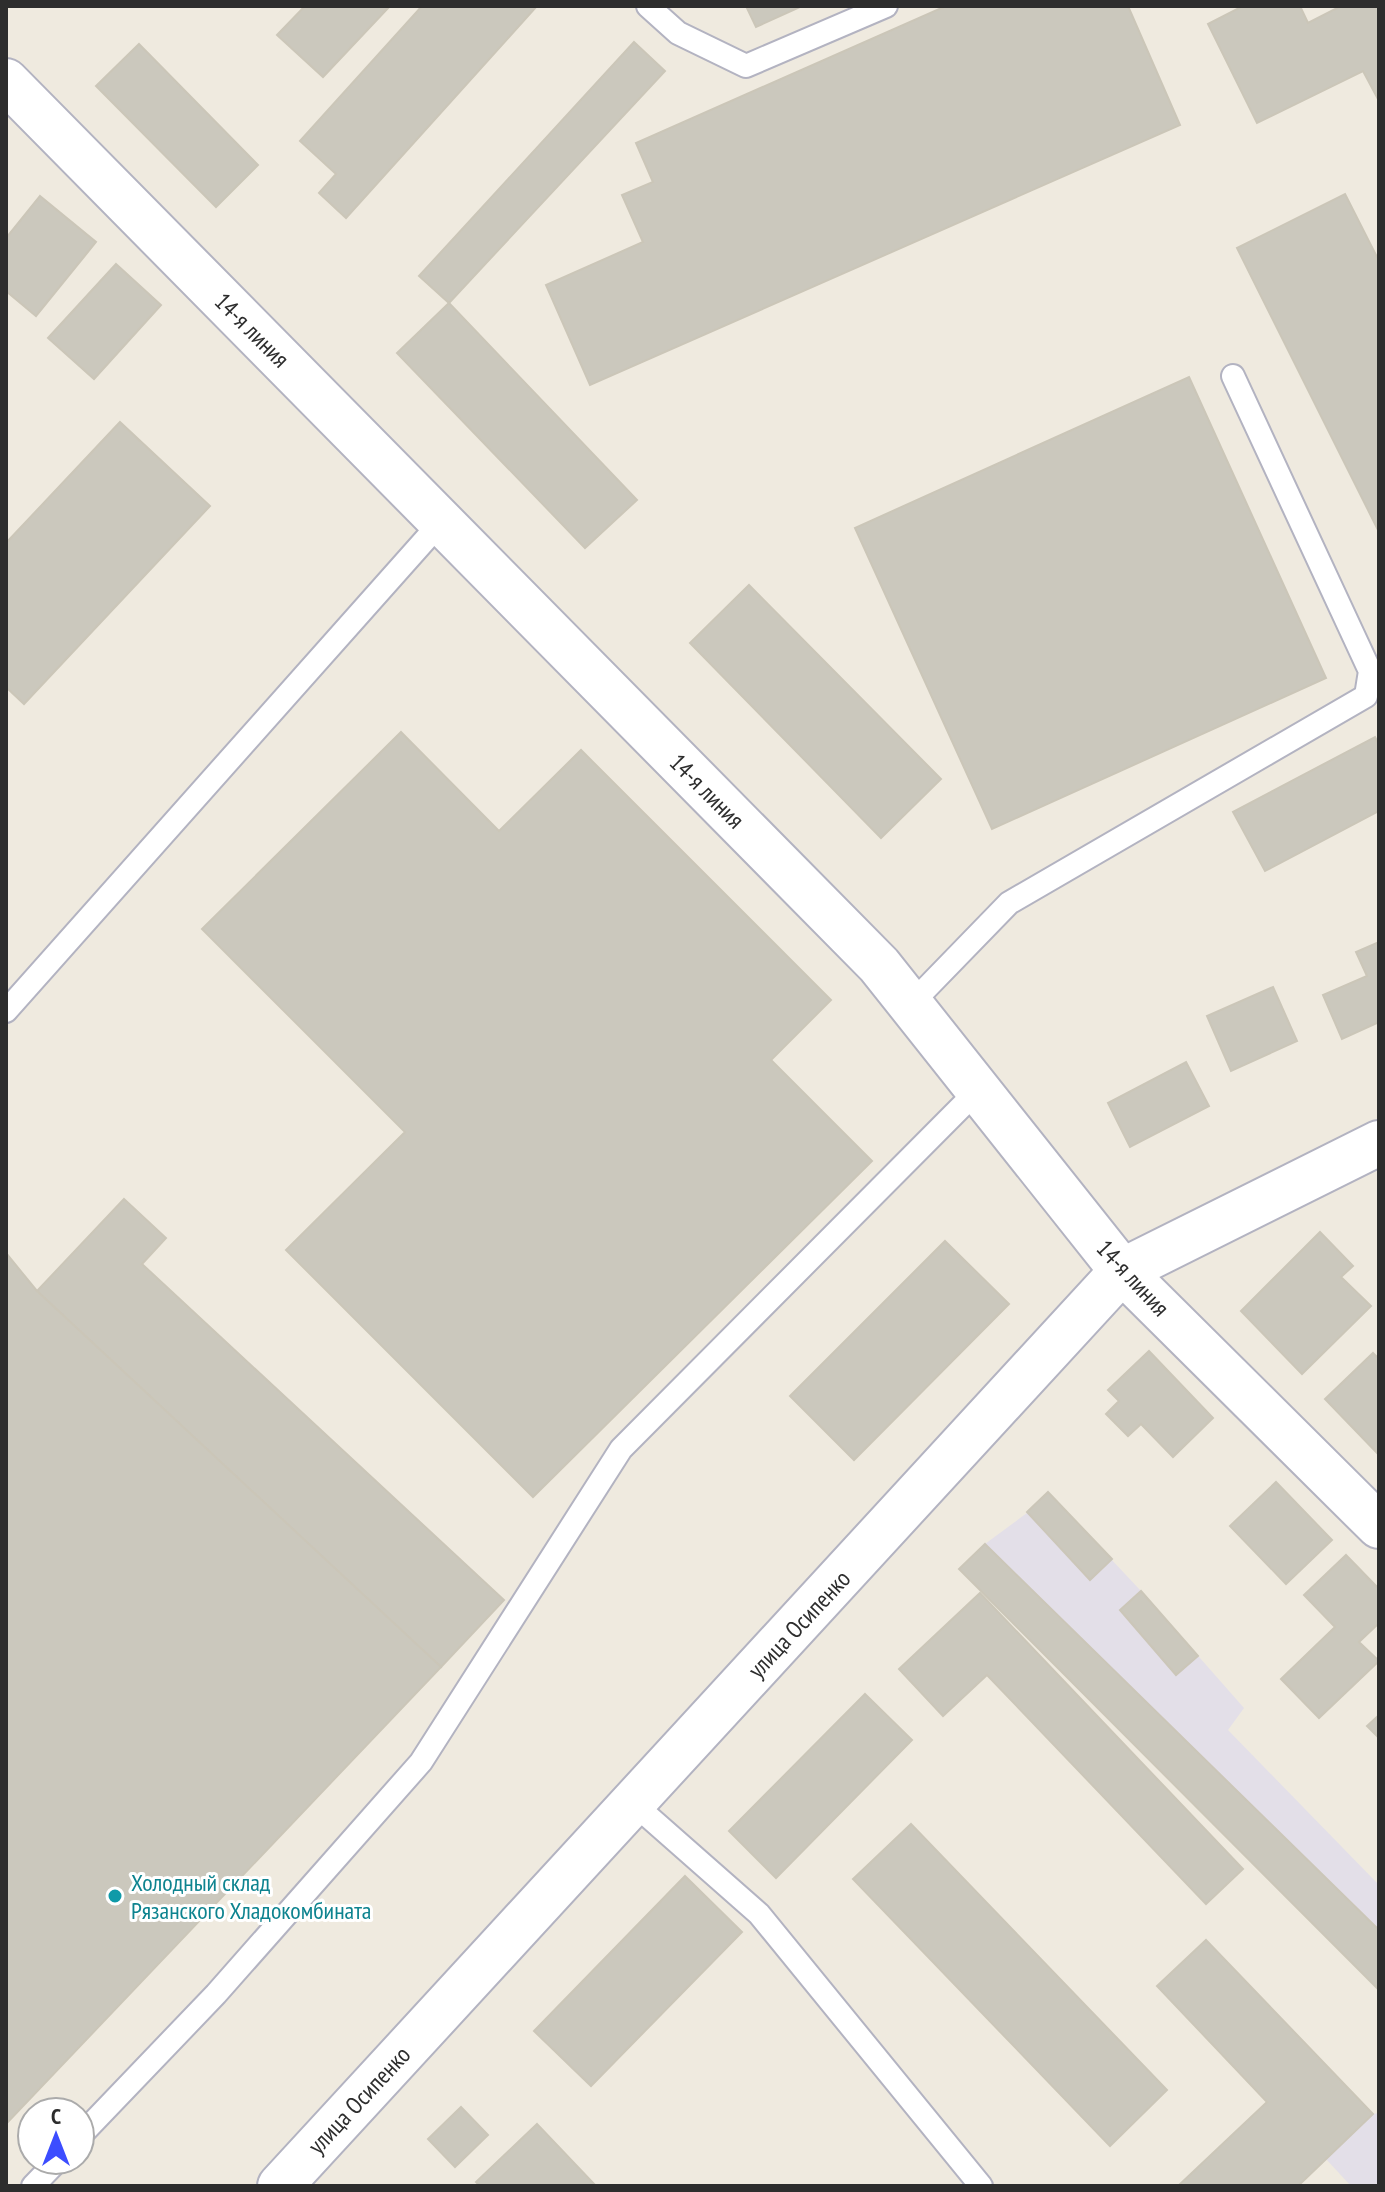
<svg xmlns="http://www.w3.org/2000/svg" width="1385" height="2192" font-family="'PT Sans Narrow',sans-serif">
<rect width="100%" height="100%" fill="#efeadf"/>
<g fill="#e3dfe8">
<path d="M1048,1492L1141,1591L1244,1708L1228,1730L1379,1885V1990L959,1569L985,1544L1027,1513Z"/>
<path d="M1379,2113V2186H1351L1326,2159L1373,2114Z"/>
</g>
<g fill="#cbc8bd" stroke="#cbc6b8" stroke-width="2">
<path d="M305,6H390L323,77L277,35Z"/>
<path d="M422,6H537L346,218L319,193L336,174L300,141Z"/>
<path d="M746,6H802L756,27Z"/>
<path d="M946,6H1128L1180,125L590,385L546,285L643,242L622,195L653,182L636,143Z"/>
<path d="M1243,6H1300L1308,23L1341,6H1379V101L1363,71L1257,123L1208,24Z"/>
<path d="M634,42L665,71L449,303L419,276Z"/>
<path d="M139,44L258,165L216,207L96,86Z"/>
<path d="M1345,194L1379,261V532L1237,248Z"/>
<path d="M40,196L96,242L36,316L6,291V238Z"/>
<path d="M116,264L161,305L94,379L48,338Z"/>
<path d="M449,303L637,500L585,548L397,353Z"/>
<path d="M1189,377L1326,678L992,829L855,528Z"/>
<path d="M120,422L210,506L24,704L6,687V543Z"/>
<path d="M749,585L941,779L881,838L690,643Z"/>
<path d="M401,732L499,831L581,750L831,1000L771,1060L872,1161L533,1497L286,1250L405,1132L202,929Z"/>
<path d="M1375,737L1379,745V811L1265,871L1233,812Z"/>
<path d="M1379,942V1022L1342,1039L1323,995L1367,976L1356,952Z"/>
<path d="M1273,987L1297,1041L1231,1071L1207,1016Z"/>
<path d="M1186,1062L1209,1106L1130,1147L1108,1103Z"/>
<path d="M124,1199L166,1238L142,1264L504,1600L441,1667L37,1291Z"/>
<path d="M1320,1232L1353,1266L1341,1277L1371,1306L1302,1374L1241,1311Z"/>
<path d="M945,1241L1009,1304L854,1460L790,1396Z"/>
<path d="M6,1253L37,1291L441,1667L6,2124Z"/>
<path d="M1149,1351L1213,1418L1173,1457L1141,1424L1128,1436L1106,1414L1119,1401L1108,1390Z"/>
<path d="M1373,1353L1379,1359V1455L1325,1399Z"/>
<path d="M1276,1482L1332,1540L1286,1584L1230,1526Z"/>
<path d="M1048,1492L1112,1559L1090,1580L1027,1512Z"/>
<path d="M985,1544L1379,1930V1990L959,1569Z"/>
<path d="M1346,1555L1379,1589V1623L1359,1642L1379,1661L1319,1718L1281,1679L1335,1627L1304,1595Z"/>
<path d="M1141,1591L1198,1656L1176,1675L1120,1610Z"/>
<path d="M980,1593L1243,1869L1206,1904L987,1675L943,1716L899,1669Z"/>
<path d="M865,1694L912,1740L776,1878L729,1831Z"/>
<path d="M1379,1715V1738L1367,1726Z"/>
<path d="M911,1824L1167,2090L1110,2146L853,1879Z"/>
<path d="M685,1876L742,1932L591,2086L534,2031Z"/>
<path d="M1206,1940L1373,2114L1298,2186H1178L1267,2102L1157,1986Z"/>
<path d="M461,2107L488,2135L455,2167L428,2139Z"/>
<path d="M537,2124L596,2186H480L476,2182Z"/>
</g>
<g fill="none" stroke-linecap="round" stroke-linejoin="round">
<g stroke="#b3b3c1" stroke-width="26">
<g id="lane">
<path d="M648,6L678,33L746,66L886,6"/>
<path d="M910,1005L1009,903L1366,696L1370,671L1233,376"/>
<path d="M6,1011L441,522"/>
<path d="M633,1803L759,1914L981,2186"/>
<path d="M80,2136L216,1994L421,1762L621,1449L978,1090"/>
<path d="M33,2186L58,2160"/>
</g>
</g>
<g stroke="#b3b3c1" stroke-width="48">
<g id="street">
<path d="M6,81L879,965L1122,1271L1379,1526"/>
<path d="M280,2186L1122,1271L1379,1143"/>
</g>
</g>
<use href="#lane" stroke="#fff" stroke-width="22"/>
<use href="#street" stroke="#fff" stroke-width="44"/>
</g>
<circle fill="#0f9aa8" stroke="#fff" stroke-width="3" cx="115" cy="1896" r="8"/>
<g text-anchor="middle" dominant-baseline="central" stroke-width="6" stroke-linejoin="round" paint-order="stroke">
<g font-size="24" fill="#2d2d2d" stroke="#fff">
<text transform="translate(252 330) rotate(45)">14-я линия</text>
<text transform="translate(707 791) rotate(45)">14-я линия</text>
<text transform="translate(1133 1278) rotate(47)">14-я линия</text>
<text transform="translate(799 1624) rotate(-47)">улица Осипенко</text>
<text transform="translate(359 2100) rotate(-47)">улица Осипенко</text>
</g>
<g font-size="24" fill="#0d838f" stroke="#fff" text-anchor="start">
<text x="131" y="1882">Холодный склад<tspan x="131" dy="28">Рязанского Хладокомбината</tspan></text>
</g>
</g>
<rect width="1385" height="2192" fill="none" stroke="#2d2d2d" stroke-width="16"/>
<g transform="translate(56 2136)"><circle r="38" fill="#ffffff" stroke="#ababab" stroke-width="2"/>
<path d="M0-6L14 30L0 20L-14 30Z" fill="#3c4dff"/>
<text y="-12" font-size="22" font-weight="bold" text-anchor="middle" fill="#2d2d2d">С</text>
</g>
</svg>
